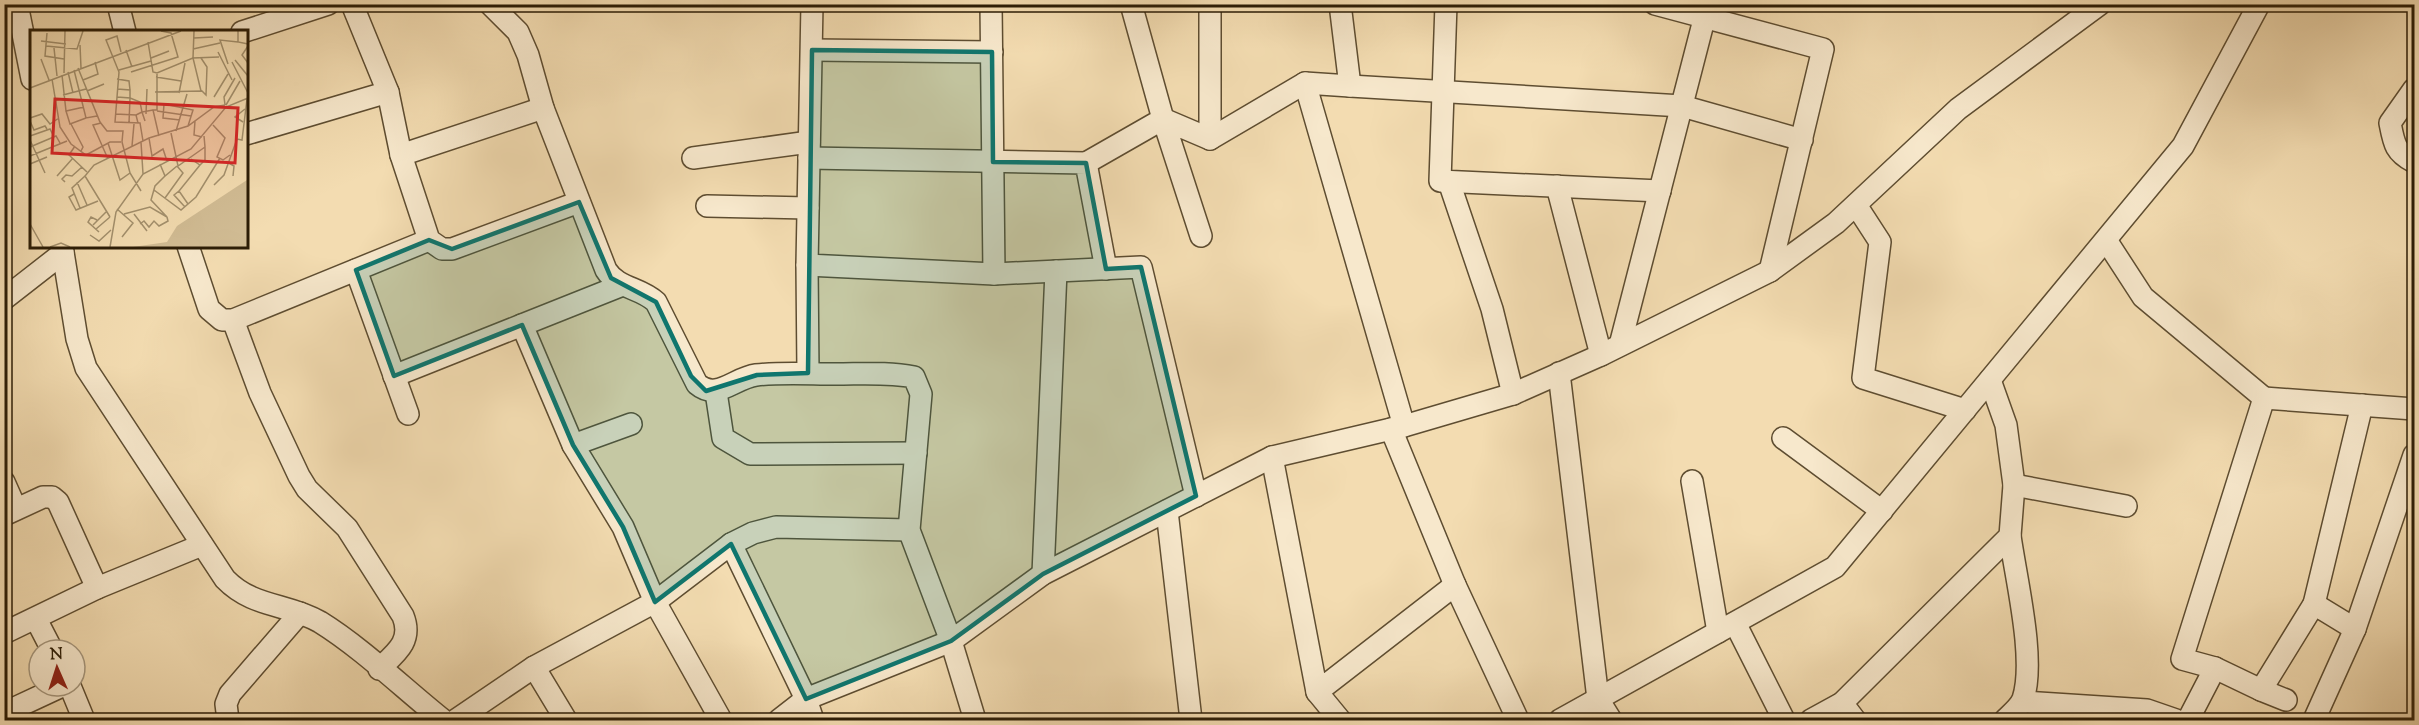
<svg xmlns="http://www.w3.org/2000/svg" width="2419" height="725" font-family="'Sorts Mill Goudy',serif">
<rect width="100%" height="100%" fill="#f3dcb1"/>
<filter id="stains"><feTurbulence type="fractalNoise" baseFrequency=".00333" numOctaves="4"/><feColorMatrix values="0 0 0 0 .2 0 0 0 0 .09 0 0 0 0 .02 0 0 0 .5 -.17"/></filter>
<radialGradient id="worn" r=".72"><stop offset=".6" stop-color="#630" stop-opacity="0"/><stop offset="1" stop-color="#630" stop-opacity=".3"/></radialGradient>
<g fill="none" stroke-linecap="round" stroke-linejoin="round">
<g stroke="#5e4d31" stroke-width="24">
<g id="minor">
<path d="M17,4L32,79"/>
<path d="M118,4L125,32"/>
<path d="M352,4L388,92L401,155L429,240L442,249H452L579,202"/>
<path d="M490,4L518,32L528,55L543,108L606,270C618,289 640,287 656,302L697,384C717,401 734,378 756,375C782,372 810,374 836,374C862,374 889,372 914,377L921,394L909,530L951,641L975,720"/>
<path d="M812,4L807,265L994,274L1141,267L1196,496"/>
<path d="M991,4L994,274"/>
<path d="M1340,4L1350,86L1305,83L1404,426"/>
<path d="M1446,4L1440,181L1660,191"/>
<path d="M1655,4L1823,49L1770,271"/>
<path d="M242,32L328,4"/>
<path d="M812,50L992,52"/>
<path d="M1350,86L1682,106L1802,140"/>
<path d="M2414,89L2390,123C2394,144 2395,152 2414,162"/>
<path d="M246,134L388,92"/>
<path d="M1210,139V4"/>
<path d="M401,155L543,108"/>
<path d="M693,158L809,142"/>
<path d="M809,158L1086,163L1106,269"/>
<path d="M1086,163L1163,119L1131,4"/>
<path d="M1449,182L1492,309L1513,394"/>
<path d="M1557,186L1601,355"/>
<path d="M1856,205L1880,242L1863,378L1965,410"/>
<path d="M707,206L808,208"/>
<path d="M1201,236L1163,119L1210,139L1305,83"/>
<path d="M2106,240L2143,297L2264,398L2182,659L2215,668L2261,690L2314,604L2355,629"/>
<path d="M62,246L77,339L86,368L225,579C253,608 287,603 320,622C362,648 404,689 443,720"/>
<path d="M188,246L209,309L222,320H233L429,240"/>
<path d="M807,265L808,373"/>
<path d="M356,270L408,414"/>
<path d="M620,286L522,325L573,445L623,527L655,602L721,720"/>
<path d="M4,299L63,253"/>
<path d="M233,320L260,393L299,476L307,489L347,528L403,616C413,641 396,653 379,669"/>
<path d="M1620,345L1708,4"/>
<path d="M1559,373L1598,699L1611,720"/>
<path d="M394,376L522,325"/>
<path d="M716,392L723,438L750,454L916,453"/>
<path d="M2264,398L2414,409"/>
<path d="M1391,429L1455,585"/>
<path d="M1783,438L1882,511"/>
<path d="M573,445L631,424"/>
<path d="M1272,457L1317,692L1455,585L1518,720"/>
<path d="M1692,481L1718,632"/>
<path d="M4,482L16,509"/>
<path d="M2014,485L2126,506"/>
<path d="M1167,511L1191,720"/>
<path d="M4,515L43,497H52L58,502L97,588"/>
<path d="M731,544L806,699L813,720"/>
<path d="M1043,574L1056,271"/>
<path d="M2314,604L2362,405"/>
<path d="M36,619L52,650"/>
<path d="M1735,623L1784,720"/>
<path d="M4,633L97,588L202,545"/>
<path d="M534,667L566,720"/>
<path d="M70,686L84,720"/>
<path d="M2261,690L2286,700"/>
<path d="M1317,692L1340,720"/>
<path d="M2023,702L2147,710L2176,720"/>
<path d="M1842,703L1855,720"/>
<path d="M4,713L62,686"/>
<path d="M228,720L226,704L230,694L300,613"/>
<path d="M456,720L534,667L655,602L731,544L753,533L776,527L909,530"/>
<path d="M779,720L806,699L951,641L1043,574L1272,457L1404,426L1513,394L1601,355L1770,271L1836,223L1958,109L2100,4"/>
<path d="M1560,720L1835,567L2183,146L2259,4"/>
<path d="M1811,720L1842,703L2010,536L2014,485L2006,425L1990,380"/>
<path d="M2005,720C2010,715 2020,707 2023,699C2036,660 2016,579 2010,536"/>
<path d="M2188,720L2215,668"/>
<path d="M2314,720L2355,629L2414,455"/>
</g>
</g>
<use href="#minor" stroke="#f7e8cc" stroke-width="21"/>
</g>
<path fill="#0f766e" fill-opacity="0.2" stroke="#0f766e" stroke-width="4.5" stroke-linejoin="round" d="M812,50L992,52L993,162L1086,163L1106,269L1141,267L1196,496L1043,574L951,641L806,699L731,544L655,602L623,527L573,445L522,325L394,376L356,270L429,240L452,249L579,202L611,278L656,302L691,376L706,391L757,375L808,373Z"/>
<g transform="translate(30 30)">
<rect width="218" height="218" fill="#f3dcb1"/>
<path d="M217,150V217H103L137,212L147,196Z" fill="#d1bc94"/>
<path fill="none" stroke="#a3906d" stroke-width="1.5" d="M208,1V12L218,14M17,3L15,26L34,29M164,8L183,7M11,11L36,14M118,12L123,42L127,43L163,28L164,1M50,15L51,38M16,16L47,19L53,1M218,16L212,25L218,33M24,18L27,46M163,19L190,13M96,20L102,37M91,22L87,6L76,10L89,42L85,92L110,93L113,111M188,22L202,50M121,28L139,21M11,29L19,50M205,30L218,46M202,32L218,63M198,34L190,10L208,12M48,38L70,92L77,101H93L92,112L100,143L111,161M44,40L56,88L67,86M89,40L121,31M38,42L43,63M101,42L148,27L141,3L131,1M34,43L35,1M127,44V80H123L129,106M32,45L36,81L54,77M126,47L151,51M22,49L30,97L41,114L56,125L80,112H91M87,49L99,51L100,60M53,50L68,44L65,32M0,58L151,1M87,59L100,60V68L110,72L112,82L106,85M57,61L74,54M171,61L163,28L189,27M125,62L172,61L176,65L177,37L171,28M149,63L155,33M33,65L56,59M87,67L100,68L99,93M184,67L198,44M195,75L194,67L205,48M196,75L210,51M36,81L40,94L56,88M127,81L161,86M85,84L106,85L108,93M116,84L117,59M0,88L12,84L20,94L29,88M150,90L133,88L134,74L163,80L158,96M0,91L4,100L15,96L17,99M115,91L112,82L123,80M165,91L164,105L172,107M213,92L205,87L215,79M71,93L63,95L78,129M41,94L53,117L51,121M183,95L195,108L187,127L193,130L200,125M146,101L157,64M141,103L148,136L175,117L174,106M0,106L20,99L24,107M119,108L122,126L133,119L137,131M0,110L15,143M111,112L113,144M78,113L90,150L100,143M45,116L39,125L57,142M102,116L104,94M0,117L26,106L30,113M0,126L37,111M161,129L170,135L175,130V117M197,132L204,136L203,146M0,134L17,127M130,134L135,146L147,136M27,146L43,128M35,152L32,149L36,145L42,146L52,137M47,152L57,175M184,155L194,145L207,109L212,110L217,69M124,160L151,180L166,167L190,128M149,161L144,165L155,177M44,164L39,167L46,180L68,171M135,168L153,143L147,136M158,174L149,161L170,135M50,178L42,158L55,146M87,179L103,193L92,207M94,184L120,177L137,187L121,170L125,156L135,146M104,184L117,201M80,187L55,146L64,135L119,108L158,96L184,77L195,75M67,190L61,187L58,192L69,202M0,194L13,217M110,194L114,191L119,197L124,191L129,196L138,191L137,187M63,195L76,182M66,199L80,187M60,205L69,211L81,200M20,217L31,213L40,217M80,217L86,182L113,144L161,119L196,77L218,68"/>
<path fill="#d62828" fill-opacity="0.15" stroke="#d62828" stroke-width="3" d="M25,69L208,78L205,133L22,123Z"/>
<rect width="218" height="218" fill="none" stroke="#2c1d06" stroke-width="3"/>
</g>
<rect width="2419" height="725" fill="none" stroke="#f3dcb1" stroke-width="24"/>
<rect x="6" y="6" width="2407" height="713" fill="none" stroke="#2c1d06" stroke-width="3"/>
<rect x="12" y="12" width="2395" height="701" fill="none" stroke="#2c1d06" stroke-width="1.5"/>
<g transform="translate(57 668) rotate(357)"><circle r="28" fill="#f7e8cc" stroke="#a6977d" stroke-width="1.5"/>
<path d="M0-4.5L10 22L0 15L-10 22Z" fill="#8f2418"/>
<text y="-9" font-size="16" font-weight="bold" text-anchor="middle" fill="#2c1d06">N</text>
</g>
<rect width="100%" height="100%" filter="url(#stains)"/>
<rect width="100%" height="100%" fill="url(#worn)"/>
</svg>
